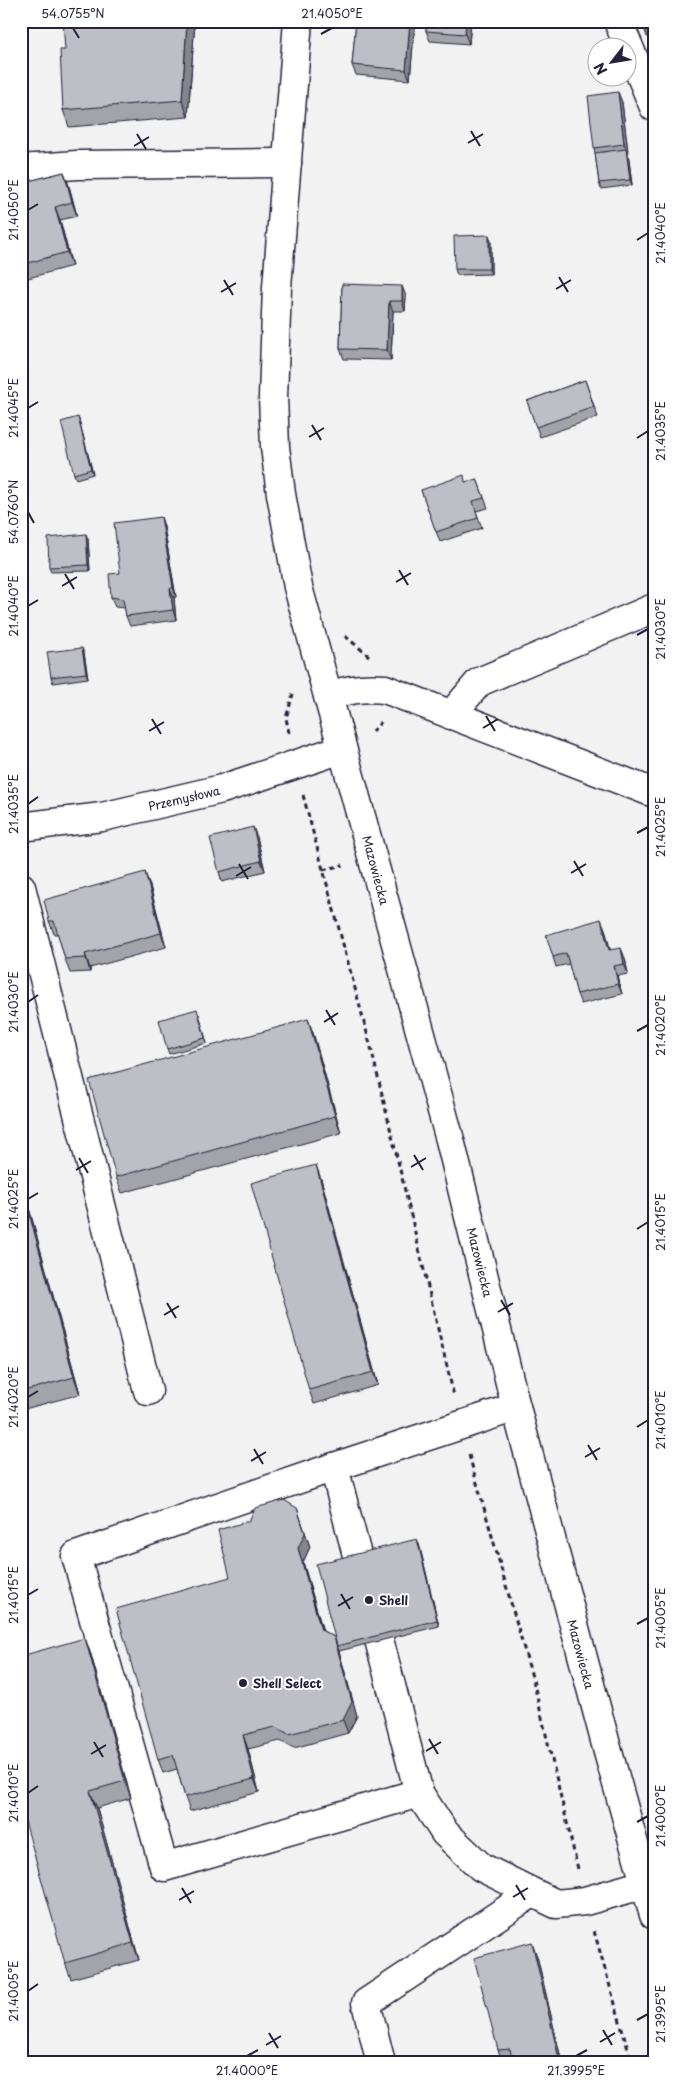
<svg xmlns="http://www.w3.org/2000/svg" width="675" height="2084" font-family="'Playpen Sans',sans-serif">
<rect width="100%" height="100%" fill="#f2f2f3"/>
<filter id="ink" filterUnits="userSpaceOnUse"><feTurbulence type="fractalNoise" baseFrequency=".02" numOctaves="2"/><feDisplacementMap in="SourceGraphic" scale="10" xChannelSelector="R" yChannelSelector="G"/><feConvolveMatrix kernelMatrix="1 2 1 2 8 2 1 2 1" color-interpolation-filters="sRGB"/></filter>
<g filter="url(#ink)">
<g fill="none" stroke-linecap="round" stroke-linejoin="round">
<g stroke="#22223b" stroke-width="31">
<g id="minor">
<path d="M618,21L654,107"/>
<path d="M21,169L77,165L287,163"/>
<path d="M328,696C348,689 364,687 385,689L654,793"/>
<path d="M451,715L479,682L654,608"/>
<path d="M21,827L102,817L222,789L342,749"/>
<path d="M21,887L148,1391"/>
<path d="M516,1407L334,1467L419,1793L445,1833L481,1867L556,1904L585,1901L645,1884"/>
<path d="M334,1467L76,1556L164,1867L419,1793"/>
<path d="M381,2063L366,2003L532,1893"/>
</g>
</g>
<g stroke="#22223b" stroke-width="31">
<path id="major" d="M298,21L277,287L273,397L275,447L281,494L298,587L450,1140L516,1407L608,1752L654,1915"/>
</g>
<g stroke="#22223b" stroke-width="3" stroke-dasharray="5 4" stroke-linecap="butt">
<path d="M345,636L369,656"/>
<path d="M372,732L381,722"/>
<path d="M289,733L286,718L293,694"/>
<path d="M303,795L371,1048L454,1396"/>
<path d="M323,870L343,865"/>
<path d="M469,1455L534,1684L578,1869"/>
<path d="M594,1931L632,2063"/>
</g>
<use href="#minor" stroke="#fff" stroke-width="28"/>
<use href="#major" stroke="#fff" stroke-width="28"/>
</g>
<g fill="#a3a3aa" stroke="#22223b">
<path d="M195,21L188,117L69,127L63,110L65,50Z"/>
<path d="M356,21H415L410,80L356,75L352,65Z"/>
<path d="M427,21H471L469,44L430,41L426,31Z"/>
<path d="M642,21H654V35L647,37Z"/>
<path d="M622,102L632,185L601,189L599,183L595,153L594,148Z"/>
<path d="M64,172L69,186L77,216L60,220L72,266L21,280V183Z"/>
<path d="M491,241V274L457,275L455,269Z"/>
<path d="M342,284L406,296L405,311H393L391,360L344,359L340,349Z"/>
<path d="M585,380L598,417L540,437L527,401Z"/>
<path d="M78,417L93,474L76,479L74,474Z"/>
<path d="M477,479L488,508L476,511L482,528L440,542L421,490L466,482Z"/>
<path d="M161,517L164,527L176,597L174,598L176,620L130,626L126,616L125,608L115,607L111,597L120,573Z"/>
<path d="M88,539L90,571L51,572L49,567Z"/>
<path d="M84,653L88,678L53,683L51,677Z"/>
<path d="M257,837L265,871L222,882L219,872Z"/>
<path d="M150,886L166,947L90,968V972L70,973L65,959L58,934H54L49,921Z"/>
<path d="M605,929L610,950L625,958L628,974L617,976L622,994L581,1004L577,994L569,964L556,967L553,957Z"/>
<path d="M199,1014L207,1043L169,1054L167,1049Z"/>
<path d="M308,1019L314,1036L341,1133L122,1193L116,1177Z"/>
<path d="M21,1179L80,1394L21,1410Z"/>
<path d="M321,1179L378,1385L314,1404L309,1390Z"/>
<path d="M297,1508L310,1547L303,1562L323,1631L334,1637L337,1646L419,1544L439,1626L339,1651L357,1716L348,1733L294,1748L280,1741L248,1749L259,1792L190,1811L185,1797L177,1769L163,1773L158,1759L230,1577Z"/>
<path d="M85,1638L91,1655L131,1798L97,1808L139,1960L71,1979L65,1963Z"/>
<path d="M537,1956L562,2063H503L498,2050Z"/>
</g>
<g fill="#85858b" stroke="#22223b">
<path d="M187,21H195L188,117L182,100Z"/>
<path d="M410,21H415L410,80L406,70Z"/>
<path d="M466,21H471L469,44L465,34Z"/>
<path d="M618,92L622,102L632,185L630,180L626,149L624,144Z"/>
<path d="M64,172L69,186L77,216L72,202Z"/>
<path d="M55,207L60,220L72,266L67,252Z"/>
<path d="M489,235L491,241V274L489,269Z"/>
<path d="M402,286L406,296L405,311L402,301Z"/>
<path d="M389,301L393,311L391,360L387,350Z"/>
<path d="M78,417L80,423L93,474L91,469Z"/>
<path d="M161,517L164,527L176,597L173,587Z"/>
<path d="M86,534L88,539L90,571L88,565Z"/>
<path d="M170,589L174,598L176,620L173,610Z"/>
<path d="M82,648L84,653L88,678L86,673Z"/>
<path d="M253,827L257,837L265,871L261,861Z"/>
<path d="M145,872L150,886L166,947L161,933Z"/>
<path d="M601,919L605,929L613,960L609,950Z"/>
<path d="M621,948L625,958L628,974L624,964Z"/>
<path d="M85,954L90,968V972L86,958Z"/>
<path d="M614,966L617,976L622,994L618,984Z"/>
<path d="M308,1019L314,1036L341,1133L335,1116Z"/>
<path d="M316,1165L321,1179L378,1385L373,1372Z"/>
<path d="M21,1179L80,1394L74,1377L21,1184Z"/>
<path d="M297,1508L310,1547L303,1562L326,1644L321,1630L298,1548Z"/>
<path d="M417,1539L419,1544L439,1626L437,1620Z"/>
<path d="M334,1637L339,1651L357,1716L348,1733L343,1720Z"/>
<path d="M85,1638L91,1655L131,1798L125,1781Z"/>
<path d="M243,1735L248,1749L259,1792L254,1779Z"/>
<path d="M90,1791L97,1808L139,1960L133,1943Z"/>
<path d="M532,1942L537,1956L562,2063H560Z"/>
</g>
<g fill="#bebec6" stroke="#22223b">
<path d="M63,21H187L182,100L63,110L60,50H65Z"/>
<path d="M356,21H410L406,70L352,65Z"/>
<path d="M427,21H466L465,34L426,31Z"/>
<path d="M642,21H654V25L644,27Z"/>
<path d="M618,92L624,144L594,148L588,96Z"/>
<path d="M626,149L630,180L599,183L595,153Z"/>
<path d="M64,172L72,202L55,207L67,252L21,265V183Z"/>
<path d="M489,235V269H455L454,236Z"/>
<path d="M342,284L402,286V301H389L387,350L340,349Z"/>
<path d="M585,380L594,407L536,427L527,401Z"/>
<path d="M78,417L91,469L74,474L61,422Z"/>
<path d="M464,475L465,482L477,479L484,498L473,501L478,518L436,532L421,490Z"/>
<path d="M161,517L173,587L170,589L173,610L126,616L123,599L111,597L109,574L120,573L114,523Z"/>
<path d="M86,534L88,565L49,567L48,538Z"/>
<path d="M82,648L86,673L51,677L47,652Z"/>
<path d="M253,827L261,861L219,872L210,838Z"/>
<path d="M145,872L161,933L85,954L86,958L65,959L54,921H49L44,900Z"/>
<path d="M601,919L609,950L621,948L624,964L614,966L618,984L577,994L566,953L553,957L546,935Z"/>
<path d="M197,1009L205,1038L167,1049L159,1020Z"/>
<path d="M308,1019L335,1116L116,1177L89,1080Z"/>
<path d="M316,1165L373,1372L309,1390L251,1183Z"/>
<path d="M21,1184L74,1377L21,1392Z"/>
<path d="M284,1500L297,1508L305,1533L298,1548L321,1630L334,1637L352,1702L343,1720L289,1734L275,1727L243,1735L254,1779L185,1797L173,1755L158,1759L116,1609L230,1577L218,1530L249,1521L255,1508Z"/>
<path d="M417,1539L437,1620L337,1646L316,1564Z"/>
<path d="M85,1638L125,1781L90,1791L133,1943L65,1963L21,1807V1656Z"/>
<path d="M532,1942L560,2063H513L510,2049L498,2050L474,1958Z"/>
</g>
</g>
<path fill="none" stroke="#22223b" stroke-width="2" d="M73,28L79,38M321,34L332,28M471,131L480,146M137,134L146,149M468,143L483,134M134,146L149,137M28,210L38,204M637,240L648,233M559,277L568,292M224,280L233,295M556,289L571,280M221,292L236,283M28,408L38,402M312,425L321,440M309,437L324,428M637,438L648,431M28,512L34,523M399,570L408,585M65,574L74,589M396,582L411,573M62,586L77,577M28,606L38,600M637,635L648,629M486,716L495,731M152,719L161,734M483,728L498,719M149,731L164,722M28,804L38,797M637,833L648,827M574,861L583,876M239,864L248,879M571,873L586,864M236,876L251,867M28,1002L38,995M326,1010L335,1025M324,1022L338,1013M637,1031L648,1025M414,1155L423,1170M79,1158L88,1173M411,1167L426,1158M76,1170L91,1161M28,1199L38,1193M637,1229L648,1222M501,1300L510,1315M167,1303L176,1318M498,1312L513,1303M164,1315L179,1306M28,1397L38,1391M637,1427L648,1420M588,1445L597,1460M254,1449L263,1464M585,1457L600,1448M251,1461L266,1452M341,1594L350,1609M28,1595L38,1589M338,1606L353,1597M637,1624L648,1618M429,1739L438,1754M94,1742L103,1757M426,1751L441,1742M91,1754L106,1745M28,1793L38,1786M637,1822L648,1816M516,1885L525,1900M182,1888L191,1903M513,1897L528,1888M179,1900L194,1891M28,1991L38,1984M637,2020L648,2014M603,2030L612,2045M269,2033L278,2048M600,2042L615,2033M266,2045L281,2036M247,2056L258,2050M576,2056L587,2050"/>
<g fill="#22223b" stroke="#fff" stroke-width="2">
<circle cx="369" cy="1600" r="5"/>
<circle cx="243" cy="1683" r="5"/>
</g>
<g text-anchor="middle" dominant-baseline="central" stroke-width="4" stroke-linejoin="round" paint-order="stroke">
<g font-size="12" fill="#22223b" stroke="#fff">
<text transform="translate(184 798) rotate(-13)">Przemysłowa</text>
<text transform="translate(376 870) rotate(75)">Mazowiecka</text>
<text transform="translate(480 1262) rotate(76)">Mazowiecka</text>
<text transform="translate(581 1654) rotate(75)">Mazowiecka</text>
</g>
<g font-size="12" font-weight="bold" fill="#22223b" stroke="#fff" text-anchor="start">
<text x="379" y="1600">Shell</text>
<text x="253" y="1683">Shell Select</text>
</g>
</g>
<rect width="675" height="2084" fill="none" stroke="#fff" stroke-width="55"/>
<g transform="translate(612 62) rotate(239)"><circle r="24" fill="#ffffff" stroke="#a7a7b1"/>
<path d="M0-4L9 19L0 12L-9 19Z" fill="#22223b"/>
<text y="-8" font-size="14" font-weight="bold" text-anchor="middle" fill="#22223b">N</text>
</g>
<rect x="28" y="28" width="620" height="2028" fill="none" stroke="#22223b" stroke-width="2"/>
<g font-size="12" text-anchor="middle" fill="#22223b">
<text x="73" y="18">54.0755°N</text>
<text x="332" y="18">21.4050°E</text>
<text transform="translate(14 210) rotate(-90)" y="4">21.4050°E</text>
<text transform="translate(661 233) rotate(-90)" y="4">21.4040°E</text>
<text transform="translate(14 408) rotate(-90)" y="4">21.4045°E</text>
<text transform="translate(661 431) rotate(-90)" y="4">21.4035°E</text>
<text transform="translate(14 512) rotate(-90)" y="4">54.0760°N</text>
<text transform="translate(14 606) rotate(-90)" y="4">21.4040°E</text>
<text transform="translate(661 629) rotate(-90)" y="4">21.4030°E</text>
<text transform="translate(14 804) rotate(-90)" y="4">21.4035°E</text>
<text transform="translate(661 827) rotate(-90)" y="4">21.4025°E</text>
<text transform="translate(14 1002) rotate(-90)" y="4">21.4030°E</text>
<text transform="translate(661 1025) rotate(-90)" y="4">21.4020°E</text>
<text transform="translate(14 1199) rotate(-90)" y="4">21.4025°E</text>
<text transform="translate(661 1222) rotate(-90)" y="4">21.4015°E</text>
<text transform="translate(14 1397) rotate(-90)" y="4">21.4020°E</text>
<text transform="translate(661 1420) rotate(-90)" y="4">21.4010°E</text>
<text transform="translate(14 1595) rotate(-90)" y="4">21.4015°E</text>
<text transform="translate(661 1618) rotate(-90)" y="4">21.4005°E</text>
<text transform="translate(14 1793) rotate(-90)" y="4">21.4010°E</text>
<text transform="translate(661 1816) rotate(-90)" y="4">21.4000°E</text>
<text transform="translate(14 1991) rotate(-90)" y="4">21.4005°E</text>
<text transform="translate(661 2014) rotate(-90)" y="4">21.3995°E</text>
<text x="247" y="2075">21.4000°E</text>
<text x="576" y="2075">21.3995°E</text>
</g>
</svg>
